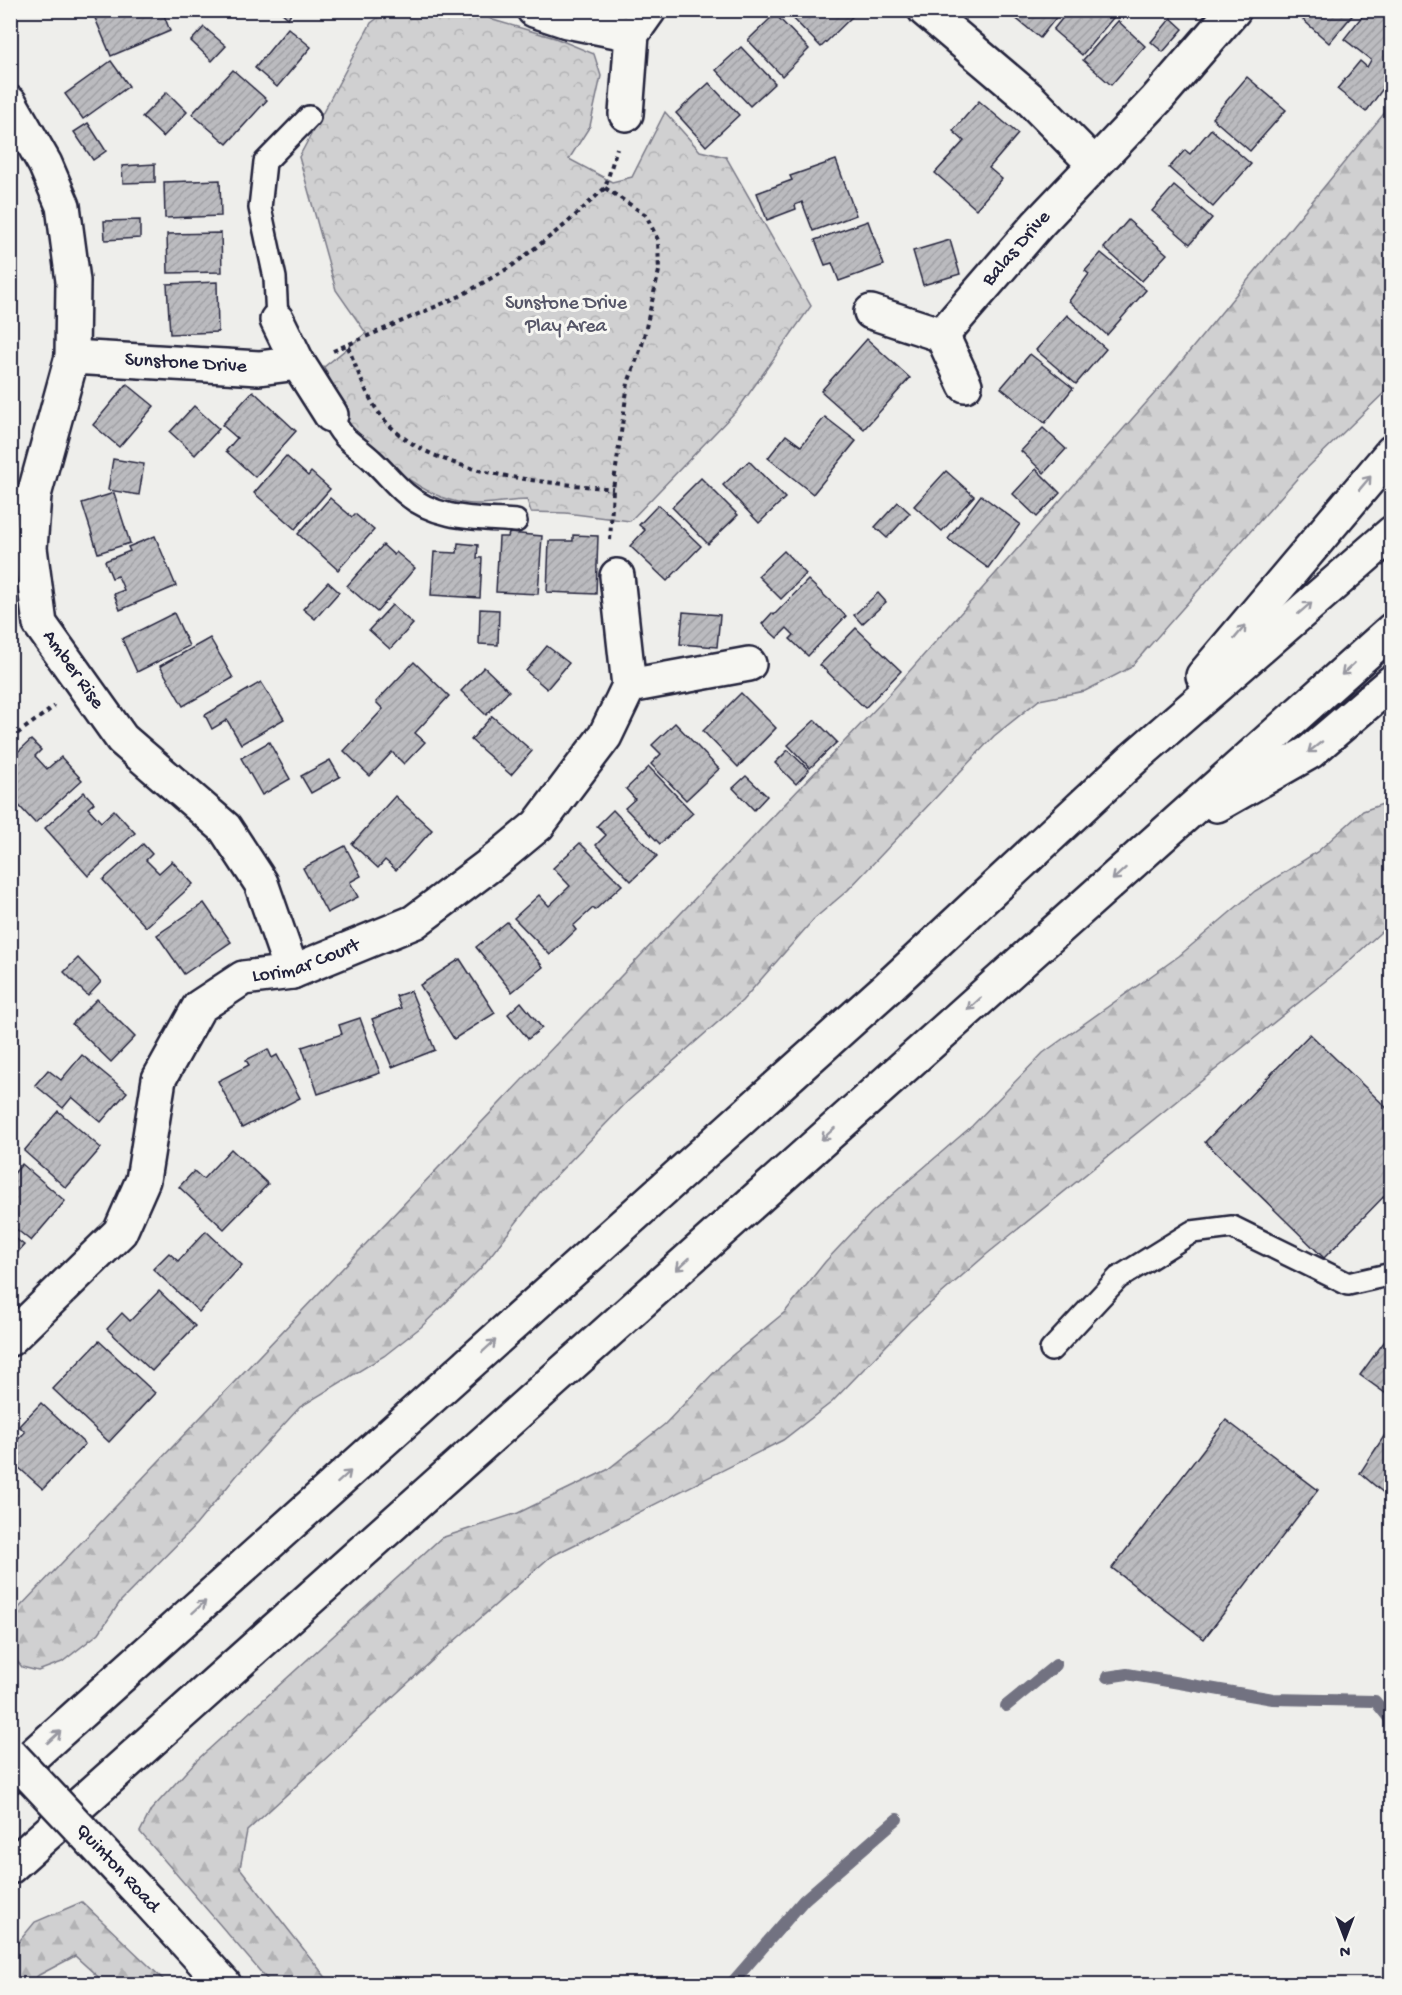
<svg xmlns="http://www.w3.org/2000/svg" width="1402" height="1995" font-family="'Gochi Hand',sans-serif">
<defs>
<pattern id="forest-firs" width="22" height="20" patternUnits="userSpaceOnUse" patternTransform="scale(1.5)"><rect width="22" height="20" fill="#d0d0d1"/><path d="M5 1l3.5 6h-7zM16 11l3.5 6h-7z" fill="#b2b2b4"/></pattern>
<pattern id="park-crowns" width="20" height="18" patternUnits="userSpaceOnUse" patternTransform="scale(1.5)"><rect width="20" height="18" fill="#d0d0d1"/><path d="M2 6a3 3 0 1 1 6 0M12 15a3 3 0 1 1 6 0" fill="none" stroke="#b2b2b4"/></pattern>
<pattern id="building-hatch" width="6" height="6" patternUnits="userSpaceOnUse" patternTransform="scale(1.5)"><rect width="6" height="6" fill="#bbbbbf"/><path d="M-1 1l2-2M0 6l6-6M5 7l2-2" fill="none" stroke="#a0a0a5"/></pattern>
</defs>
<rect width="100%" height="100%" fill="#eeeeeb"/>
<filter id="ink" filterUnits="userSpaceOnUse"><feTurbulence type="fractalNoise" baseFrequency=".0167" numOctaves="2"/><feDisplacementMap in="SourceGraphic" scale="12" xChannelSelector="R" yChannelSelector="G"/><feConvolveMatrix kernelMatrix="1 2 1 2 8 2 1 2 1" color-interpolation-filters="sRGB"/></filter>
<g filter="url(#ink)">
<g fill="url(#forest-firs)" stroke="#797986" stroke-width="1.5">
<path d="M1391,105V386L1301,474L1130,668L1085,691L1039,700L994,736L848,890L814,919L742,1001L628,1101L541,1191L480,1269L421,1327L384,1356L300,1407L238,1474L196,1525L120,1602L99,1633L62,1662L38,1671L22,1667L11,1654V1605L17,1610L884,700L1162,385Z"/>
<path d="M1391,801V923L1339,970L987,1254L910,1321L832,1402L783,1440L550,1557L435,1658L247,1831L240,1868L331,1984H271L140,1832L151,1810L196,1761L441,1538L518,1513L607,1470L665,1424L724,1362L785,1312L825,1262L871,1213L972,1126L1043,1053L1179,956L1255,891L1317,852L1363,811Z"/>
<path d="M82,1902L168,1984H106L75,1956L39,1975L28,1984H11V1951L35,1922Z"/>
</g>
<path fill="url(#park-crowns)" stroke="#797986" stroke-width="1.5" d="M387,11H476L493,20L555,38L594,54L601,76L590,126L569,159L612,182L632,177L665,112L700,151L726,157L811,306L738,409L630,521L566,513L531,512L527,500C509,500 489,505 472,504C419,501 377,452 339,419L342,405L324,367L366,333L336,290L299,157L371,23Z"/>
<g fill="none" stroke-linecap="round" stroke-linejoin="round">
<g stroke="#727281" stroke-width="12">
<path d="M1107,1677L1127,1674L1273,1699L1375,1701L1392,1722"/>
<path d="M1006,1706L1056,1665"/>
<path d="M731,1984L804,1900L897,1819"/>
</g>
</g>
<g fill="url(#building-hatch)" stroke="#22223b" stroke-width="1.5">
<path d="M111,10H162L170,31L111,56L95,18Z"/>
<path d="M279,10H293L288,18Z"/>
<path d="M785,10H859L821,47Z"/>
<path d="M1017,10H1062L1040,38L1013,16Z"/>
<path d="M1069,10H1115L1118,12L1082,55L1053,30Z"/>
<path d="M1292,10H1357L1329,43Z"/>
<path d="M1367,10H1379L1392,20V76L1366,112L1337,89L1360,61L1367,67L1371,60L1344,39Z"/>
<path d="M775,14L809,49L782,76L748,40Z"/>
<path d="M1171,18L1183,29L1163,52L1151,42Z"/>
<path d="M1118,21L1145,46L1111,85L1083,60Z"/>
<path d="M204,27L226,46L212,61L191,41Z"/>
<path d="M288,28L311,47L277,87L255,68Z"/>
<path d="M741,47L775,83L750,106L716,70Z"/>
<path d="M111,61L129,86L83,119L65,94Z"/>
<path d="M233,70L267,100L227,144L192,114Z"/>
<path d="M1247,77L1286,110L1250,151L1212,118Z"/>
<path d="M709,83L739,115L706,146L676,113Z"/>
<path d="M167,92L187,112L163,137L142,117Z"/>
<path d="M979,101L1018,134L989,168L1002,179L976,209L935,173L964,141L953,131Z"/>
<path d="M88,123L106,151L93,160L74,132Z"/>
<path d="M1211,129L1251,164L1213,207L1169,168L1185,150L1190,154Z"/>
<path d="M836,160L856,215L813,231L802,202L795,205L796,209L767,220L757,193L792,180L790,176Z"/>
<path d="M155,164V182L123,183L122,166Z"/>
<path d="M220,180L221,216L165,218L164,182Z"/>
<path d="M1174,186L1212,218L1190,244L1152,211Z"/>
<path d="M140,220V238L105,240L104,221Z"/>
<path d="M1128,220L1167,254L1142,281L1104,248Z"/>
<path d="M868,221L884,265L839,281L832,263L825,265L815,240Z"/>
<path d="M221,233L222,272L168,273L167,234Z"/>
<path d="M950,240L960,274L923,285L913,251Z"/>
<path d="M1101,253L1146,290L1107,335L1069,301L1089,274L1085,271Z"/>
<path d="M217,282L218,332L170,334L167,284Z"/>
<path d="M1067,315L1106,349L1076,384L1036,350Z"/>
<path d="M867,339L910,378L864,429L821,391Z"/>
<path d="M1030,354L1073,388L1045,423L1001,388Z"/>
<path d="M127,384L154,406L119,447L93,425Z"/>
<path d="M253,391L296,431L255,477L226,451L237,438L222,425Z"/>
<path d="M194,406L219,429L195,455L170,432Z"/>
<path d="M825,417L856,441L813,494L768,458L786,435L801,446Z"/>
<path d="M1043,428L1066,449L1044,473L1021,451Z"/>
<path d="M286,456L308,476L311,472L330,489L295,529L254,493Z"/>
<path d="M113,459L144,464L139,495L108,490Z"/>
<path d="M749,461L785,498L759,523L723,485Z"/>
<path d="M1036,469L1060,493L1037,517L1013,494Z"/>
<path d="M946,471L974,496L942,531L914,506Z"/>
<path d="M701,478L738,515L708,544L672,507Z"/>
<path d="M114,493L130,543L98,553L82,503Z"/>
<path d="M981,495L1020,524L988,568L948,539Z"/>
<path d="M330,498L352,517L355,514L374,530L338,570L298,534Z"/>
<path d="M898,502L910,513L887,538L875,527Z"/>
<path d="M658,505L701,546L667,581L630,546L645,530L639,525Z"/>
<path d="M509,533L542,536L538,594L496,592L499,537H508Z"/>
<path d="M573,535L598,536L596,594L547,592L549,541H573Z"/>
<path d="M155,536L176,586L120,610L114,594L124,590L118,576L112,578L105,561L130,551L128,547Z"/>
<path d="M458,543L478,545L477,558H482L480,598L431,595L434,552L457,553Z"/>
<path d="M383,545L394,555L396,552L415,568L377,612L347,586Z"/>
<path d="M784,551L806,574L781,599L758,576Z"/>
<path d="M808,580L846,616L808,656L790,639L794,635L787,628L777,638L762,624L772,613L774,615Z"/>
<path d="M328,582L339,592L315,619L303,609Z"/>
<path d="M878,593L886,602L862,624L854,615Z"/>
<path d="M392,605L413,624L390,649L369,630Z"/>
<path d="M480,609L499,610L498,645L479,644Z"/>
<path d="M683,612L720,615L717,647L680,644Z"/>
<path d="M174,613L189,646L137,672L122,639Z"/>
<path d="M856,628L901,671L865,708L820,665Z"/>
<path d="M210,638L233,678L183,706L160,666Z"/>
<path d="M547,646L569,663L547,689L526,671Z"/>
<path d="M414,662L449,696L415,733L425,742L404,764L392,752L370,776L344,751L383,709L376,702Z"/>
<path d="M484,667L509,691L486,715L461,691Z"/>
<path d="M261,682L284,719L241,744L227,720L212,729L205,715Z"/>
<path d="M741,693L776,728L738,767L703,731Z"/>
<path d="M492,716L532,751L511,775L471,740Z"/>
<path d="M815,720L837,742L810,768L788,745Z"/>
<path d="M675,723L719,769L686,800L651,764L661,754L652,745Z"/>
<path d="M31,740L41,750L35,756L47,769L61,757L82,780L35,823L10,796V759Z"/>
<path d="M269,742L290,779L262,795L241,758Z"/>
<path d="M788,750L809,770L796,784L775,763Z"/>
<path d="M330,760L340,777L311,793L301,776Z"/>
<path d="M649,767L693,813L660,844L625,808L635,799L626,789Z"/>
<path d="M746,776L767,796L754,810L733,788Z"/>
<path d="M84,792L94,803L88,808L101,822L114,810L135,833L88,876L45,828Z"/>
<path d="M395,796L432,830L396,870L385,860L378,868L352,844Z"/>
<path d="M613,810L657,856L631,881L596,845L606,835L597,826Z"/>
<path d="M580,843L622,885L595,910L593,908L573,926L576,930L550,955L514,918L539,895L549,906L570,886L553,868Z"/>
<path d="M143,844L152,854L146,860L159,873L172,861L193,884L146,927L103,880Z"/>
<path d="M345,846L361,876L350,882L358,897L327,913L303,868Z"/>
<path d="M204,903L231,942L184,974L157,935Z"/>
<path d="M507,922L543,967L512,992L476,947Z"/>
<path d="M78,958L101,982L88,996L64,972Z"/>
<path d="M460,959L495,1013L454,1039L420,985Z"/>
<path d="M411,991L435,1050L392,1067L372,1019L401,1008L396,996Z"/>
<path d="M97,999L135,1037L111,1062L72,1024Z"/>
<path d="M521,1002L542,1028L528,1039L508,1014Z"/>
<path d="M360,1018L380,1073L318,1094L302,1047L342,1034L339,1025Z"/>
<path d="M1310,1034L1392,1113V1188L1324,1258L1205,1142Z"/>
<path d="M268,1049L272,1058L277,1055L300,1098L242,1128L218,1081L249,1065L246,1060Z"/>
<path d="M82,1055L127,1092L101,1122L72,1097L63,1108L35,1085L48,1070L61,1080Z"/>
<path d="M58,1111L101,1148L66,1188L24,1151Z"/>
<path d="M231,1149L268,1184L224,1229L179,1187L194,1171L203,1179Z"/>
<path d="M22,1164L65,1201L31,1241L10,1224V1178Z"/>
<path d="M206,1231L242,1265L199,1312L153,1269L169,1253L178,1261Z"/>
<path d="M10,1234L24,1245L10,1261Z"/>
<path d="M159,1291L195,1326L152,1371L107,1329L122,1313L130,1321Z"/>
<path d="M1392,1331V1398L1360,1375Z"/>
<path d="M99,1341L155,1393L109,1442L53,1389Z"/>
<path d="M41,1403L85,1444L43,1489L10,1460V1448L25,1432L19,1426Z"/>
<path d="M1226,1420L1318,1490L1204,1639L1112,1568Z"/>
<path d="M1388,1430L1392,1433V1500L1360,1473Z"/>
<path d="M10,1489L16,1495L10,1501Z"/>
</g>
<g fill="none" stroke-linecap="round" stroke-linejoin="round">
<g stroke="#22223b" stroke-width="26">
<g id="service">
<path d="M277,320L275,278L260,208L265,162L309,117"/>
<path d="M331,415C344,443 353,442 373,461C385,472 394,484 406,494C436,520 478,518 516,521"/>
<path d="M1051,1350L1118,1278L1192,1232L1232,1227L1348,1284L1392,1274"/>
</g>
</g>
<g stroke="#22223b" stroke-width="38">
<g id="minor">
<path d="M534,10L567,21L632,34"/>
<path d="M925,10L1030,99L1093,163"/>
<path id="s1" d="M10,103L45,164L63,206L73,281L72,357L34,495L30,548L40,624L122,739L225,828L261,883L292,972"/>
<path d="M626,114L632,34L649,10"/>
<path id="s2" d="M871,312L942,335L1038,224L1156,100L1234,10"/>
<path d="M277,320L298,363L331,415"/>
<path d="M942,335L965,385"/>
<path id="s3" d="M72,357L259,368L298,363"/>
<path d="M629,686L749,664"/>
<path id="s4" d="M10,1339L120,1232L143,1180L159,1079L199,1007L243,978L292,972L414,922L491,864L538,825L605,736L629,686L617,576"/>
<path d="M149,1902L224,1984"/>
</g>
</g>
<g stroke="#22223b" stroke-width="38">
<g id="trunk">
<path d="M1203,676L1392,452"/>
<path d="M1217,805L1310,752L1392,682"/>
<path d="M10,1776L887,988L1134,758L1392,533"/>
<path d="M10,1867L1392,630"/>
</g>
</g>
<g stroke="#22223b" stroke-width="4" stroke-dasharray="4.5 4.5" stroke-linecap="butt">
<path d="M605,188L646,215L658,240L659,271L642,345L628,383L613,489L610,541"/>
<path d="M348,347C357,369 365,393 379,413C425,477 542,481 613,489"/>
<path d="M333,351L460,296L512,266L566,224L605,188L617,148"/>
<path d="M10,739L55,706"/>
</g>
<use href="#service" stroke="#f6f6f2" stroke-width="21"/>
<use href="#minor" stroke="#f6f6f2" stroke-width="33"/>
<use href="#trunk" stroke="#f6f6f2" stroke-width="33"/>
<g stroke="#22223b" stroke-width="38" stroke-linecap="butt">
<path id="minor-bridge" d="M10,1754L149,1902"/>
</g>
<use href="#minor-bridge" stroke="#f6f6f2" stroke-width="33"/>
</g>
<defs><path id="oneway-shaft" d="M-6 0H5M1.5-3L5.5 0L1.5 3" fill="none" stroke-width="1.6" stroke-linecap="round" stroke-linejoin="round" transform="scale(1.5)"/></defs>
<g stroke="#9797a0">
<use href="#oneway-shaft" transform="translate(1365 483) rotate(-50)"/>
<use href="#oneway-shaft" transform="translate(1305 608) rotate(-41)"/>
<use href="#oneway-shaft" transform="translate(1240 632) rotate(-50)"/>
<use href="#oneway-shaft" transform="translate(1348 669) rotate(138)"/>
<use href="#oneway-shaft" transform="translate(1315 747) rotate(142)"/>
<use href="#oneway-shaft" transform="translate(1119 874) rotate(138)"/>
<use href="#oneway-shaft" transform="translate(974 1004) rotate(138)"/>
<use href="#oneway-shaft" transform="translate(828 1134) rotate(138)"/>
<use href="#oneway-shaft" transform="translate(683 1264) rotate(138)"/>
<use href="#oneway-shaft" transform="translate(489 1346) rotate(-42)"/>
<use href="#oneway-shaft" transform="translate(344 1477) rotate(-42)"/>
<use href="#oneway-shaft" transform="translate(199 1607) rotate(-42)"/>
<use href="#oneway-shaft" transform="translate(54 1737) rotate(-42)"/>
</g>
</g>
<g text-anchor="middle" dominant-baseline="central" stroke-width="6" stroke-linejoin="round" paint-order="stroke">
<g font-size="20" fill="#22223b" stroke="#f6f6f2">
<text stroke="none"><textPath href="#s2" startOffset="189">Balas Drive</textPath></text>
<text stroke="none"><textPath href="#s3" startOffset="114">Sunstone Drive</textPath></text>
<text stroke="none"><textPath href="#s1" startOffset="597">Amber Rise</textPath></text>
<text stroke="none"><textPath href="#s4" startOffset="513">Lorimar Court</textPath></text>
<text transform="translate(117 1869) rotate(47)">Quinton Road</text>
</g>
<g font-size="20" fill="#565668" stroke="#f6f6f2">
<text x="566" y="304">Sunstone Drive<tspan x="566" dy="23">Play Area</tspan></text>
</g>
</g>
<rect width="1402" height="1995" fill="none" stroke="#f6f6f2" stroke-width="36"/>
<rect x="18" y="18" width="1366" height="1959" fill="none" stroke="#22223b" stroke-width="2" filter="url(#ink)"/>
<g transform="translate(1345 1938) rotate(180)" stroke="#f6f6f2" stroke-width="4.5" paint-order="stroke">
<path d="M0-4.5L10 22L0 15L-10 22Z" fill="#22223b"/>
<text y="-9" font-size="16" font-weight="bold" text-anchor="middle" fill="#22223b">N</text>
</g>
</svg>
